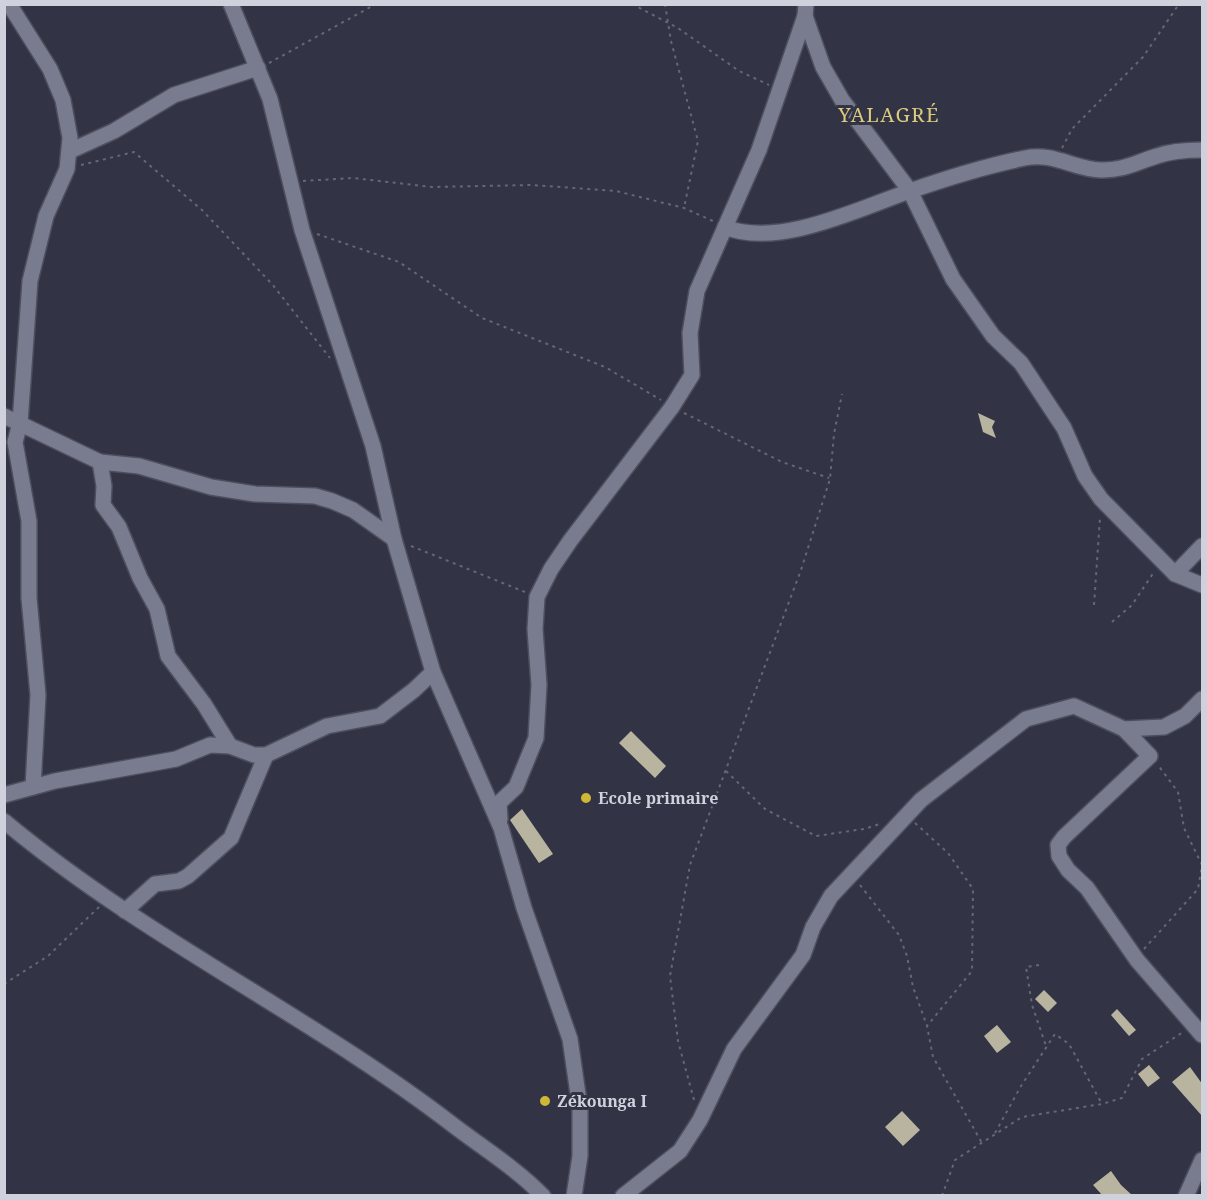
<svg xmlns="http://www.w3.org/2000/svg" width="1207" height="1200" font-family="'Noto Serif',serif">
<rect width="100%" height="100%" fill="#323445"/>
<g fill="#b8b49f">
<path d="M978,413L995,421L992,427L996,438L983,432Z"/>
<path d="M631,731L666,766L655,778L619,743Z"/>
<path d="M522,809L553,854L539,863L510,820Z"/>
<path d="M1044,990L1057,1003L1048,1012L1035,999Z"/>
<path d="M1117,1009L1136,1030L1129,1036L1111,1015Z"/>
<path d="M997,1025L1011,1042L997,1053L984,1036Z"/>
<path d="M1149,1065L1160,1078L1148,1087L1138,1074Z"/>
<path d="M1190,1067L1203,1085V1117L1172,1082Z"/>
<path d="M902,1111L920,1130L903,1146L885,1127Z"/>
<path d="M1111,1171L1121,1185L1133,1196H1103L1093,1185Z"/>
</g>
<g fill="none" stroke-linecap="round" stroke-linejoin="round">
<g stroke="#4d4f5d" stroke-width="18">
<g id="minor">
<path d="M9,4L50,69L63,100L70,138L67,169L46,216L30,281L20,423L15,442L29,521V598L38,695L33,787"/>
<path d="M231,4L270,99L302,230L373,446L394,539L433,672L501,828L524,908L570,1039L580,1108V1156L574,1196"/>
<path d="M805,16L823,67L842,100L910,191L953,279L993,336L1021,363L1054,413L1064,428L1085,476L1101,499L1175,574L1202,585"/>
<path d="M70,151L114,131L174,95L258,68"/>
<path d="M725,227C778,249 860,208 910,191C947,178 986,166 1025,158C1053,152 1074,169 1100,170C1123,171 1137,162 1157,156C1171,151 1188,150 1202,150"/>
<path d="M4,416L100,462L139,466L211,487L255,494L315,496L332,501L353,510L394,539"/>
<path d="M100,462L104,486L103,505L119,527L140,578L157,609L168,656L204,704L230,746"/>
<path d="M1175,574L1202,546"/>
<path d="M1124,729L1150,756L1064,837L1058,845L1059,856L1068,870L1087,888L1137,960L1202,1035"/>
<path d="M4,795L55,781L176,759L210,745L230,746L254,755H266L327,726L380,716L414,690L433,672"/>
<path d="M500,819L499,803L516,787L536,738L539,685L535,629L537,597L551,569L570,541L672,407L692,375L690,333L697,291L759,150L805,16L806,4"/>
<path d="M4,821C144,938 310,1015 453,1125C483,1148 517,1169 543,1196"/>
<path d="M125,911L155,884L179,881L188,876L231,838L266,755"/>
<path d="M623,1196L680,1151L700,1120L734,1049L803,955L813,927L831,896L921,800L1026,719L1074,706L1124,729L1164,727L1185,716L1202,699"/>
<path d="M1186,1196L1202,1160"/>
</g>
</g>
<g stroke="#656776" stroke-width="2" stroke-dasharray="3 4.5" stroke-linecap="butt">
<path d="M632,4L678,28L739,71L769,85"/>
<path d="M665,4L671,41L698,141L684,208"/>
<path d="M269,63L376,4"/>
<path d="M1062,148L1072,129L1143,57L1179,4"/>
<path d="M81,165L134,152L202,210L272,284L330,358"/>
<path d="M303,181L353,178L432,187L532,185L616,191L684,208L715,222"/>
<path d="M317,234L399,262L482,318L605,367L661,400"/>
<path d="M684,413L782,462L829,478"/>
<path d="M411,546L525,592"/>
<path d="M1094,605L1100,518"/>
<path d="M1112,622L1132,605L1154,572"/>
<path d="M726,771L765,809L816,836L864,829L880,824"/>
<path d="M915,823L948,853L973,889L972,971L927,1026L933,1057L982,1143"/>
<path d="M860,885L899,935L907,956L913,987L927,1026"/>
<path d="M1144,949L1198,889L1202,865L1184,828L1178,792L1158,765"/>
<path d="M1039,965L1026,967L1032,1005L1046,1046"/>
<path d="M4,984L48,956L99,907"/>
<path d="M694,1100L678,1041L670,976L690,865L801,570L830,479L834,434L842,394"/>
<path d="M995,1133L1021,1086L1055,1034L1069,1044L1102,1104"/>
<path d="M942,1196L955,1160L1022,1117L1102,1104L1122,1098L1142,1059L1183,1032"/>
</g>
<use href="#minor" stroke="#797c8f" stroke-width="15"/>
</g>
<g fill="#d0b736" stroke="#323445" stroke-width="2">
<circle cx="586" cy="798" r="6"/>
<circle cx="545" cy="1101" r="6"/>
</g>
<g text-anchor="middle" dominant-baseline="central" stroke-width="6" stroke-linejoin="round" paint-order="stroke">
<g font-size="16" font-weight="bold" fill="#cfd1dc" stroke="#323445" text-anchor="start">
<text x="598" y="798">Ecole primaire</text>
<text x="557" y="1101">Zékounga I</text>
</g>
<g font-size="20" letter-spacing="1.5" fill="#dbcb7d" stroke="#323445">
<text x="889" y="114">YALAGRÉ</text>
</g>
</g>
<rect width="1207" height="1200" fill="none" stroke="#cfd1dc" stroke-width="12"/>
</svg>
